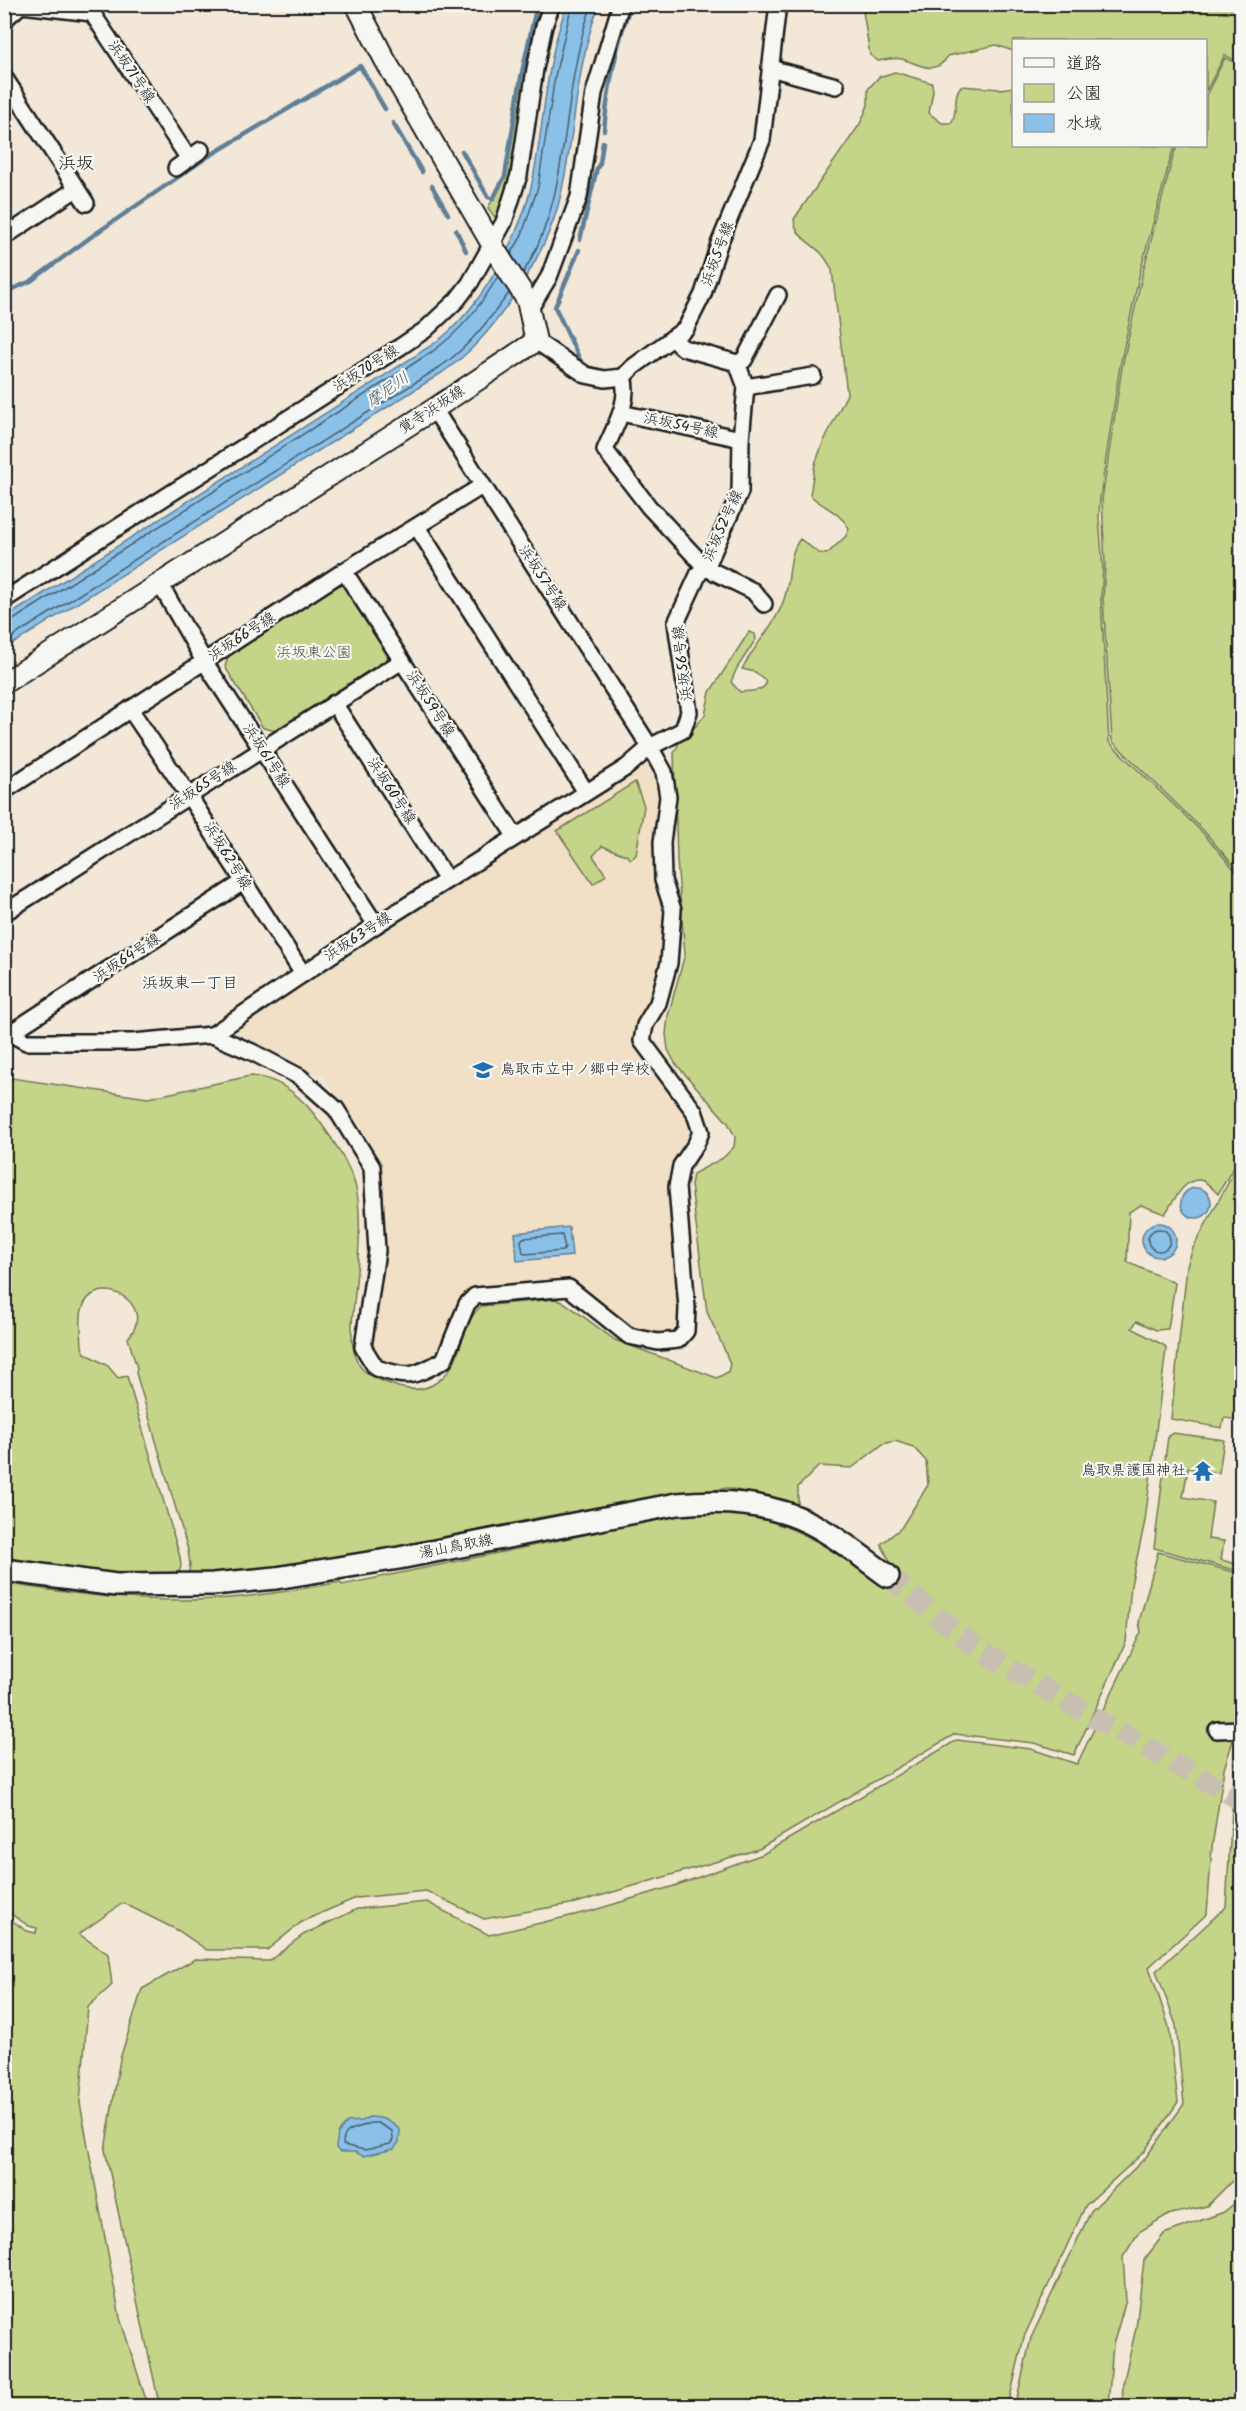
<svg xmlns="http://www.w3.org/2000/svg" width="1246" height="2411" font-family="Kalam,'Klee One',sans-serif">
<rect width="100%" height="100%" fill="#f3e8d8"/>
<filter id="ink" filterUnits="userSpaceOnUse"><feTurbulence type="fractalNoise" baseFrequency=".0167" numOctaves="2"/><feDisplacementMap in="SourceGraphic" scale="12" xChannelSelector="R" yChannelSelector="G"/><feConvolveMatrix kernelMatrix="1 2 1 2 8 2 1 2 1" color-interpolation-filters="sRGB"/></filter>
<g filter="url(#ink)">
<path fill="#f1dfc6" d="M644,763H652L660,771L667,902L664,954L656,991L637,1031L690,1116L695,1135L685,1151L682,1312L679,1320L671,1331L662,1336L634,1332L569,1285L471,1291L436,1355L424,1365L399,1370L383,1362L368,1347L384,1250L382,1178L378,1166L325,1078L228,1035V1030Z"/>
<g fill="#c4d488" stroke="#707852" stroke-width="1.5">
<path d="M538,5H548L518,160L497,220L488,208L506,176L523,68Z"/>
<path d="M862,5H1241V64L1225,55L1206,91V40H1014L1013,51L996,45L948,56C935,77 920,64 902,59C894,57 886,60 878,61L870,55Z"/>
<path d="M1225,58L1242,66L1241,874L1203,830L1112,741L1103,599L1105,566L1102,499L1122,367L1143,271L1174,153L1178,146H1206V95Z"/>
<path d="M895,72L932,83L933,91L929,113L942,123H951C959,112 952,96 961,86L1000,89L1013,87L1014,146H1176L1172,153L1140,272L1120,366L1100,498L1099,518L1103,568L1101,599L1109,742L1201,831L1241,877V1154L1218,1194C1214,1190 1208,1183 1203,1181C1186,1174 1173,1202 1165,1214L1141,1205L1129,1212L1127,1262L1175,1283L1168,1329L1156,1330L1137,1321L1132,1328L1165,1346L1166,1349L1145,1521L1131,1585L1126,1642L1074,1755L1034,1743L955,1734L759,1849L576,1903L484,1919L426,1891L356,1898L303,1921L267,1950H207L179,1931L123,1903L79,1934L108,1954L112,1985L88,2007L80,2103L120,2318L148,2406H5V1916L27,1931L36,1933L37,1928L29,1926L5,1910L4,1583C63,1593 123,1600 182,1600C235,1600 288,1592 340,1582L342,1585L604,1531V1529C636,1524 672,1514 704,1513C777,1510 825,1544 880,1584L894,1569L881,1544L901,1528L928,1485L926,1461L913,1447L895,1441L883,1444L852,1468L819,1466L798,1487V1505L728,1488L621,1503L537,1518L342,1560L188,1578L190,1564L188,1550L136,1373L137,1368L128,1338C160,1302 93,1269 82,1310C79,1321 82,1336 82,1347L85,1353L108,1366L118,1378L127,1376L180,1557L181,1567L177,1576L163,1578L72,1571L5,1560V1077L148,1098L250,1076C277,1077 298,1094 314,1114C330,1135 353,1168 357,1193C362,1224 358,1262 355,1293C353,1316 348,1339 357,1361C363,1375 379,1380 393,1385C406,1390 419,1392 432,1385C466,1367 456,1329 481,1306L555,1299L565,1303L615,1340L717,1378L728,1372L730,1364L725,1351L707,1312L691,1185L693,1174L723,1158L734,1147L735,1137L728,1123L675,1063L668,1050L666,1034L668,1016L685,954L677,861L674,753L681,739L694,728L705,715L710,692L749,632L755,634L756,639L737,668L731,682L740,692C749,691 761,692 766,684L765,680L755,672L742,669C755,643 780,621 786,592C791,574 788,554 800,539L819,553L827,554L846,536L849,528C840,512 822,507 810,495L815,464L823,443L847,394L832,270C829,264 826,258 821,253C810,242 795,237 794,219L860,124L868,105V89L879,77Z"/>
<path d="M338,584L349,586L389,650L387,659L276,731L263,728L225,667L228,656Z"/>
<path d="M635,782L644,806L636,855L631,859L626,855L602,846L593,856L606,875L593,884L557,831Z"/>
<path d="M1241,1159V1420L1224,1418L1222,1428L1171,1419L1187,1266L1193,1248Z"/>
<path d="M1173,1433L1224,1440L1219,1473L1188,1468L1183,1497L1213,1502L1208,1539L1224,1541L1221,1560L1241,1565V1572L1154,1548L1168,1436Z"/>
<path d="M1158,1552L1241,1574V1715L1224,1769L1212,1847L1207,1914L1149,1967L1169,2027L1178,2102L1144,2152L1086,2205L1024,2337L1008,2406H169L158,2399L105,2150L120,2059L142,1989L195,1959L269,1961L303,1935L357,1909L427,1902L489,1935L591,1911L674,1886L763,1854L957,1740L1031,1749L1077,1764L1141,1632L1139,1622Z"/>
<path d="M1241,1741V2172L1207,2206L1167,2215L1139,2232L1123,2257L1126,2300L1113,2345L1108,2406H1015L1031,2338L1091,2211L1146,2157L1184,2104L1176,2025L1156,1971L1226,1907L1236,1742Z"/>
<path d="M1241,2198V2406H1122L1123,2384L1136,2328L1144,2260L1164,2234L1224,2212Z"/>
</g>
<g fill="#8bc1e9" stroke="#5f7f97" stroke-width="1.5">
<path d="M566,5H599C574,69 576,139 558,206C548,242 530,273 509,303C490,330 471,353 443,372L5,649V618L415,356C425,349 436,343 445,335C484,301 521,234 532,183C542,137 544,90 555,44C558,31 563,18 566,5Z"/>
<circle cx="1196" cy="1203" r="15"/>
<circle cx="1159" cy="1240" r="17"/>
<path d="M569,1227L572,1256L517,1261L515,1233Z"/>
<path d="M369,2117C382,2117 390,2120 400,2130L399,2142L394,2149L363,2156L355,2152H340L336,2148L338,2133L347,2122L361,2121Z"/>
</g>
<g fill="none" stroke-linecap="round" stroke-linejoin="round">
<g stroke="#485e6e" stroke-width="1.5">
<path d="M511,254L521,237L538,187L555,76L572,4"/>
<path d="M523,273C574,192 559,92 592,4"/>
<path d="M4,623L10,622L433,351C461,331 481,306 498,276"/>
<path d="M4,642L440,367C469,347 488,321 509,293"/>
<circle cx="1159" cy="1240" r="11"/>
<path d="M562,1235L565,1248L563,1251L525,1254L523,1253L521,1241L523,1238Z"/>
<path d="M370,2123H378L392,2131L393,2140L390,2144L365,2150L343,2145C343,2126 357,2130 370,2123Z"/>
</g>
<g stroke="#5f7f97" stroke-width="4.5">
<path d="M393,123L422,172"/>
<path d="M604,130C608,87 616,45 631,4"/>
<path d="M462,151L488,197L493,199L505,176L521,77L537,4"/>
<path d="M432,186L448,214"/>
<path d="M456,230L466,251"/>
<path d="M580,240L597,168L600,163L603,142"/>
<path d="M579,250L555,307L581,362"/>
<path d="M4,293L31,281L95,234L209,156L360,66L385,109"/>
</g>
<path stroke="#c8bfb2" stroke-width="21" stroke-dasharray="21 10" stroke-linecap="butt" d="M888,1576L976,1648L1081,1710L1242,1801"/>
<g stroke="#1c1c1c" stroke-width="20">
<g id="minor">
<path d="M22,5L92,13L189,159"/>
<path d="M4,20L22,4"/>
<path d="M770,68L836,86"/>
<path d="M4,77L86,203"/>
<path d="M176,168L201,150"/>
<path d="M4,237L76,189"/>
<path d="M529,310L549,277L579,197L594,93L621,4"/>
<path d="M536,341L586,375L605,379L623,377L633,367L686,328L703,294L719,244L762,140L778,4"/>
<path d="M737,363L744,360L778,295"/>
<path d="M623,377C631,401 614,428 605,450L649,507L706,568L740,492L741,439L746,387L737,363L683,348L672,338"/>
<path d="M746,387L813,376"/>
<path d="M621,413L741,439"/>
<path d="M417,527L586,792"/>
<path d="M344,571L515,836"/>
<path d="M160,584L204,661L376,925"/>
<path d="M4,600L400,347L425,330L457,300L470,283L504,222L519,175L535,69L544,26L552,4"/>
<path d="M334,703L447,880"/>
<path d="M130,709L189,796L303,974"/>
<path d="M4,791L344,571L482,486"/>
<path d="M4,913L402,661"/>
<path d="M4,1030L26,1042H133L212,1035L376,925L627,767L650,747L683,730L689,712L676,623L699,573L706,568L753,591L764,604"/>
<path d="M10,1033L243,882"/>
<path d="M212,1035L252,1052L300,1077L336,1109L372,1167L377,1251L363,1347L376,1368C411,1379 412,1377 444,1360L467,1304L475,1296L569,1288L629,1336L658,1342L678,1340L686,1331L687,1308L677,1187L681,1166L696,1144L701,1132L694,1111L642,1041L645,1025L658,1003L669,963L673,910L663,880L662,842L668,797L664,772L650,747L434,409"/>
<path d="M1217,1730L1242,1729"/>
</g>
</g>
<g stroke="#1c1c1c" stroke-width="24">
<path id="tertiary" d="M4,683L434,409L536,341L527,300L497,253L385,60L356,4"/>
</g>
<g stroke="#1c1c1c" stroke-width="26">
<path id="secondary" d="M4,1570L116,1585L213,1584L276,1578L399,1558L677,1504C723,1500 770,1502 812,1524C839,1538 863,1558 888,1576"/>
</g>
<use href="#minor" stroke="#f6f6f2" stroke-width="15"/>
<use href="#tertiary" stroke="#f6f6f2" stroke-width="20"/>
<use href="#secondary" stroke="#f6f6f2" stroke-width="21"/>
</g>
</g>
<defs>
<g id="school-bare" transform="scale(1.62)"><path d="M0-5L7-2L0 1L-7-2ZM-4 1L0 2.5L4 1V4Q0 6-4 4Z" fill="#1f6fb2" stroke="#f6f6f2" stroke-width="2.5" paint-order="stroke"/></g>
<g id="temple-bare" transform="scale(1.62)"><path d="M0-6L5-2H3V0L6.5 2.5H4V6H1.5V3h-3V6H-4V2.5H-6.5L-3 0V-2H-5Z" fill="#1f6fb2" stroke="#f6f6f2" stroke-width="2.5" paint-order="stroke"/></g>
</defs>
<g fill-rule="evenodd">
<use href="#school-bare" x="483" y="1070"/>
<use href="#temple-bare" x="1203" y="1471"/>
</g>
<g text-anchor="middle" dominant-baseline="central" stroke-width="4.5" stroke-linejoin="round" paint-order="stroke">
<g font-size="15" fill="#1c1c1c" stroke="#f6f6f2">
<text transform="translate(131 72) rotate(56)">浜坂71号線</text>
<text transform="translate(718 254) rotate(-70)">浜坂5号線</text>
<text transform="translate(366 369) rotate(-32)">浜坂70号線</text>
<text transform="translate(432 410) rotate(-33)">覚寺浜坂線</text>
<text transform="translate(681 426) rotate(12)">浜坂54号線</text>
<text transform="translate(723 526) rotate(-66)">浜坂52号線</text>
<text transform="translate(542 578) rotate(57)">浜坂57号線</text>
<text transform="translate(242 637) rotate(-33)">浜坂66号線</text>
<text transform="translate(683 663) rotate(-97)">浜坂56号線</text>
<text transform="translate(430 704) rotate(57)">浜坂59号線</text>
<text transform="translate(266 756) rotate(57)">浜坂61号線</text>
<text transform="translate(203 786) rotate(-33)">浜坂65号線</text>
<text transform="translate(391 791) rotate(57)">浜坂60号線</text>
<text transform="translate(227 856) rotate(58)">浜坂62号線</text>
<text transform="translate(358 937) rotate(-33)">浜坂63号線</text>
<text transform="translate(127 958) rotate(-33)">浜坂64号線</text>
<text transform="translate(456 1547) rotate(-11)">湯山鳥取線</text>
</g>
<g font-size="15" fill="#4e533c" stroke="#f6f6f2">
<text x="314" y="653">浜坂東公園</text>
</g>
<g font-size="15" fill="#1c1c1c" stroke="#f6f6f2" text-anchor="start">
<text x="500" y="1070">鳥取市立中ノ郷中学校</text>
<text x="1186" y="1471" text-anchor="end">鳥取県護国神社</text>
</g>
<g font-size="16" font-style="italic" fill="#435664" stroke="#f6f6f2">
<text transform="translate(388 390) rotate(-35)">摩尼川</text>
</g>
<g font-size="16" fill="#1c1c1c" stroke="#f6f6f2">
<text x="190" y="983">浜坂東一丁目</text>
</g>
<g font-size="18" fill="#1c1c1c" stroke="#f6f6f2">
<text x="76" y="164">浜坂</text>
</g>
</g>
<rect width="1246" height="2411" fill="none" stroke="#f6f6f2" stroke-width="24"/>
<rect x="12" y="12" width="1222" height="2387" fill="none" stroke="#1c1c1c" stroke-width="2" filter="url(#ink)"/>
<rect x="1012" y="39" width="195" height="108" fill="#f6f6f2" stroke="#9f9f9c" stroke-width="1.5"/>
<rect x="1024" y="58" width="30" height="9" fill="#f6f6f2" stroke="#9f9f9c" stroke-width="1.5"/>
<text x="1066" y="69" font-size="18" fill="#1c1c1c">道路</text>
<rect x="1024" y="84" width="30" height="18" fill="#c4d488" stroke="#9f9f9c" stroke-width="1.5"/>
<text x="1066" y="99" font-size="18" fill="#1c1c1c">公園</text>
<rect x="1024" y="114" width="30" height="18" fill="#8bc1e9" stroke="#9f9f9c" stroke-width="1.5"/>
<text x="1066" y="129" font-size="18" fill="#1c1c1c">水域</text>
</svg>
